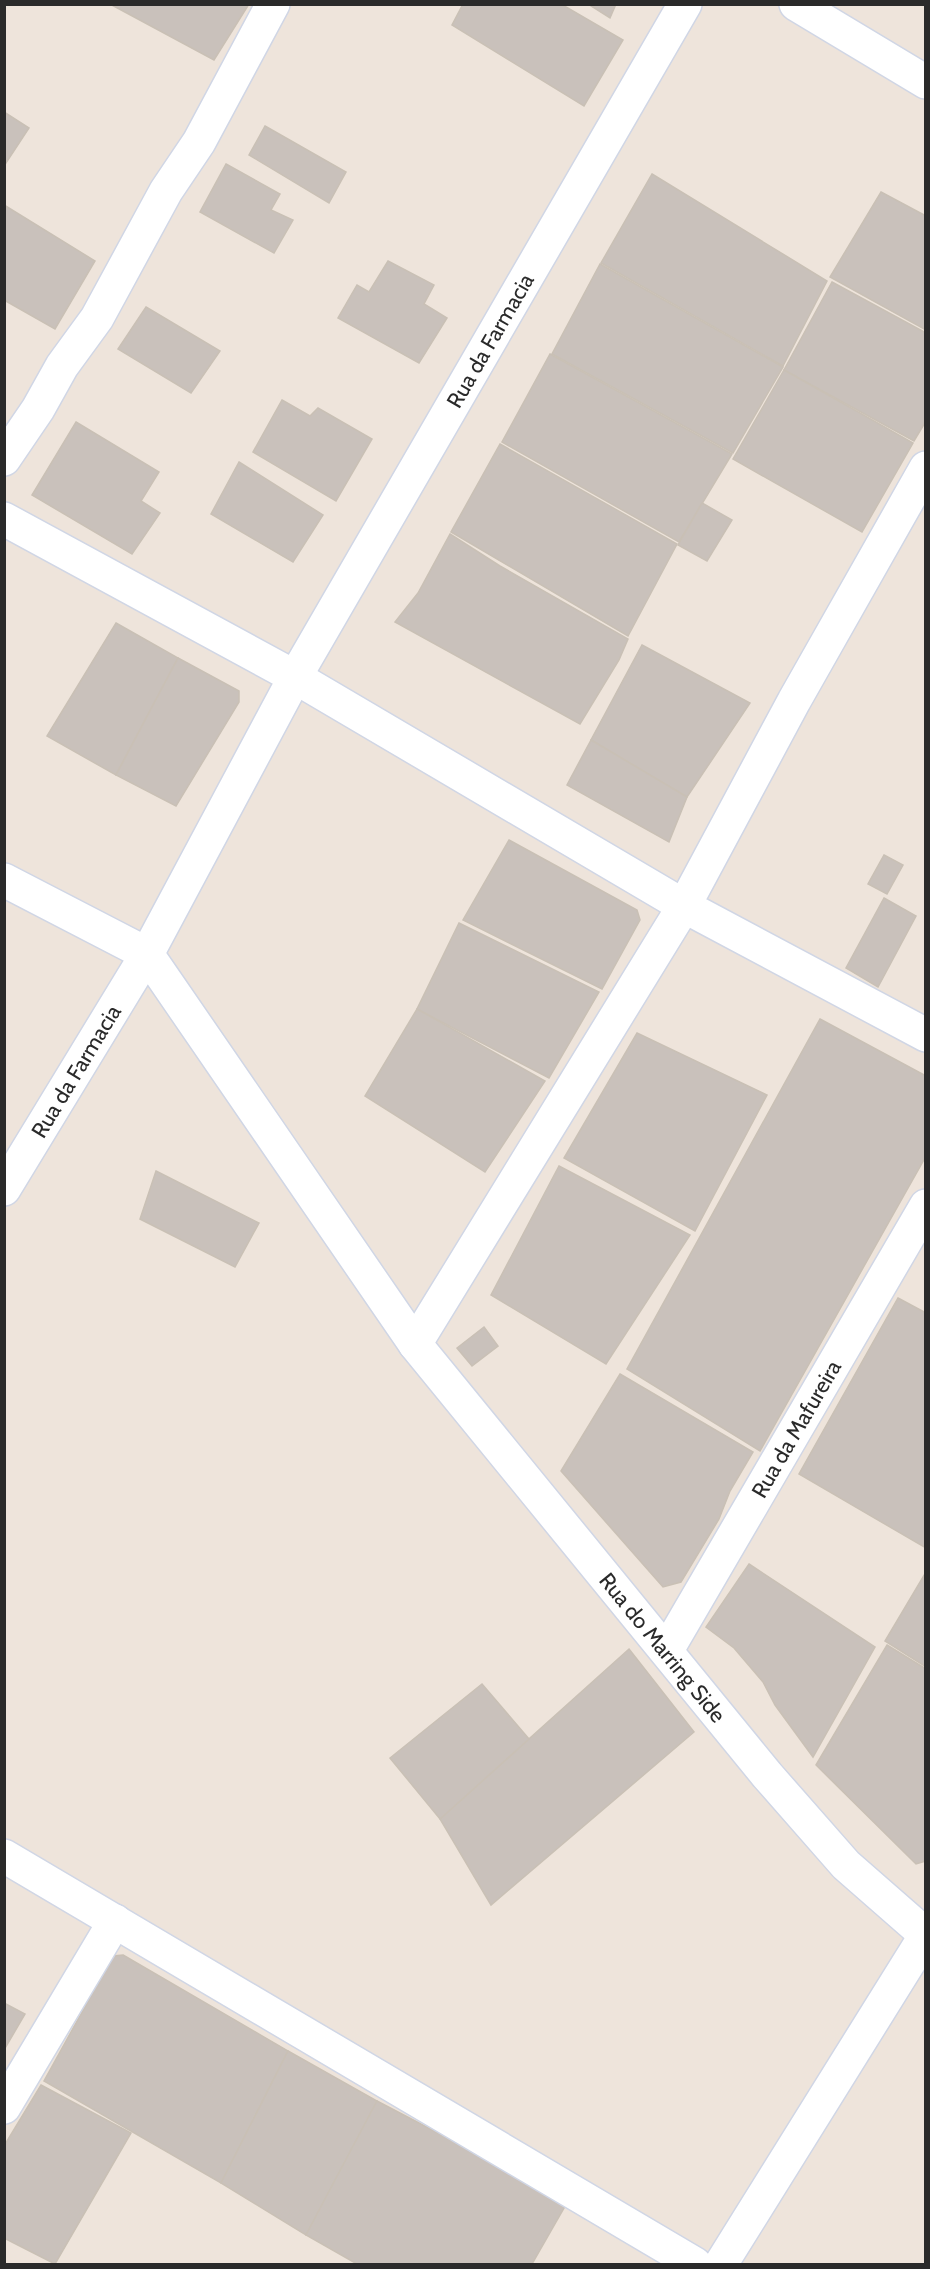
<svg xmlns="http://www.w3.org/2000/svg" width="930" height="2269" font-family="Cabin,sans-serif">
<rect width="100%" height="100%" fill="#eee4db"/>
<g fill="#c9c1bb" stroke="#c9c0b5" stroke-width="1.5">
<path d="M110,4H249L214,60Z"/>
<path d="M463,4H561L623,40L584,106L452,25Z"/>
<path d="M588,4H616L610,18Z"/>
<path d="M4,112L29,128L4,166Z"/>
<path d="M265,126L346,172L329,203L249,155Z"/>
<path d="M226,164L280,194L271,210L293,220L274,253L200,212Z"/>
<path d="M652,174L827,281L783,366L601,263Z"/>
<path d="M881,192L926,216V330L830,277Z"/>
<path d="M4,205L95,261L55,329L4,300Z"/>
<path d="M388,261L434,285L424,304L447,318L419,363L338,318L357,285L369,292Z"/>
<path d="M600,264L783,367L733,453L552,354Z"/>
<path d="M832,282L926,333V421L914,441L784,370Z"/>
<path d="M146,307L220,351L191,393L118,349Z"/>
<path d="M550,354L732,454L679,542L502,442Z"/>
<path d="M784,370L913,443L862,532L733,459Z"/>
<path d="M282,400L310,416L318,408L372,439L336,501L253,452Z"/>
<path d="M76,422L159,472L141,501L160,513L132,554L32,495Z"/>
<path d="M500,444L677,544L628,636L451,532Z"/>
<path d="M239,462L323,515L293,562L211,514Z"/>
<path d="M702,503L732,520L707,561L678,545Z"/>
<path d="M450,534L500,566L628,639L619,660L580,724L395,622L418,593Z"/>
<path d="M116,623L178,658L116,775L47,736Z"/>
<path d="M642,645L750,703L687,797L591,740Z"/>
<path d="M178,658L239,691V702L176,806L116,775Z"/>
<path d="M591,740L687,797L669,842L567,785Z"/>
<path d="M509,840L637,910L640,920L602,989L463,920Z"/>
<path d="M884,855L903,865L887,894L868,884Z"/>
<path d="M884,898L916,916L878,987L846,968Z"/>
<path d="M459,923L599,992L549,1078L417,1009Z"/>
<path d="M417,1009L545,1081L485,1172L365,1096Z"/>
<path d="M820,1019L926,1076V1156L760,1451L627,1369Z"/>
<path d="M637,1033L767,1095L695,1231L564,1158Z"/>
<path d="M559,1166L690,1235L606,1364L491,1295Z"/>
<path d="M156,1171L259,1223L235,1267L140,1219Z"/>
<path d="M898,1298L926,1313V1548L799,1474Z"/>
<path d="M484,1327L498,1346L472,1366L457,1348Z"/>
<path d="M620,1374L753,1452L730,1491L719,1519L681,1582L663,1587L561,1471Z"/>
<path d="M749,1564L875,1647L813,1757L775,1705L763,1682L734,1648L706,1627Z"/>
<path d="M926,1572V1667L885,1641Z"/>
<path d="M887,1645L926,1669V1861L916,1864L816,1765Z"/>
<path d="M629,1649L694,1732L491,1905L440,1819Z"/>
<path d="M482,1684L529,1739L440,1819L390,1758Z"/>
<path d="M123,1955L288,2051L221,2183L44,2081L113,1956Z"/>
<path d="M4,2003L25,2014L4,2050Z"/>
<path d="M288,2051L377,2101L306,2235L221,2183Z"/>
<path d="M41,2085L131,2133L55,2264L4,2238V2146Z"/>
<path d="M377,2101L568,2201L532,2264H357L306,2235Z"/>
</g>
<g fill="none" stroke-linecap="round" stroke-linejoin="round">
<g stroke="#d0d6e5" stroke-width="36">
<g id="minor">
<path d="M796,4L926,82"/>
<path d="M4,459L38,409L62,366L97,318L166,191L199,142L273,4"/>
<path d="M926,468L794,701L684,906L926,1035"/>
<path d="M4,519L295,677L684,906L415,1344"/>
<path id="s1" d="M4,880L147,954L415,1344L767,1775L846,1865L926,1935"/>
<path id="s2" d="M4,1189L147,954L295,677L685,4"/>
<path id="s3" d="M667,1650L926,1206"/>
<path d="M4,1856L695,2264"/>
<path d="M4,2107L115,1921"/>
<path d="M721,2264L926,1935"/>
</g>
</g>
<use href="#minor" stroke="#fff" stroke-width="33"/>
</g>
<g text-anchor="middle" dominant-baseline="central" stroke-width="6" stroke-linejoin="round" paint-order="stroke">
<g font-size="22" fill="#2a2a2a" stroke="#fff">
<text stroke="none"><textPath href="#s2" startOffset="978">Rua da Farmacia</textPath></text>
<text stroke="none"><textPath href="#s2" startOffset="138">Rua da Farmacia</textPath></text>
<text stroke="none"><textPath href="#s3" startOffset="256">Rua da Mafureira</textPath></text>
<text stroke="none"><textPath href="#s1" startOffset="1026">Rua do Marring Side</textPath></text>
</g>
</g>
<rect width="930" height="2269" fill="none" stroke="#2a2a2a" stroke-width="12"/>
</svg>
